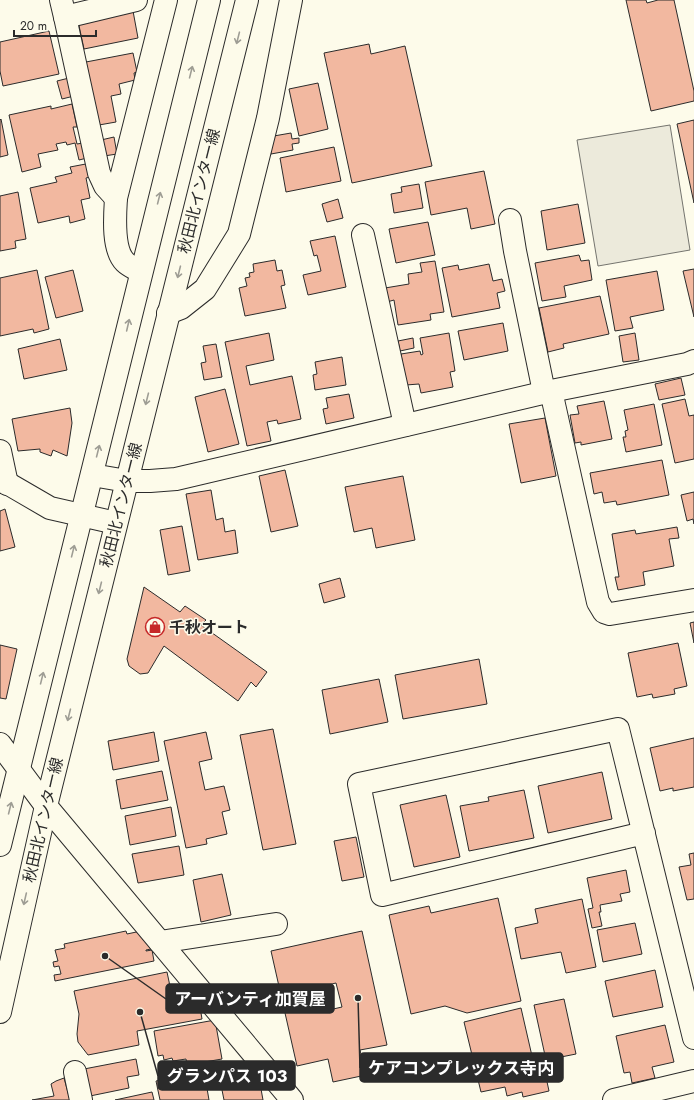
<svg xmlns="http://www.w3.org/2000/svg" width="694" height="1100" font-family="Jost,'Noto Sans JP',sans-serif">
<rect width="100%" height="100%" fill="#fdfbea"/>
<path fill="#eceadb" stroke="#74746e" d="M670,125L690,250L598,266L577,140Z"/>
<g fill="#f2b8a0" stroke="#2b2b2b" fill-rule="evenodd">
<path d="M626,0H646L647,3L658,0H674L694,91V101L651,111Z"/>
<path d="M133,11L138,38L84,49L78,21Z"/>
<path d="M49,31L59,74L3,86L0,71V42Z"/>
<path d="M369,44L371,54L405,46L432,166L352,183L324,53Z"/>
<path d="M133,53L137,72L134,73L135,80L119,84L121,94L111,96L116,122L99,125L86,62Z"/>
<path d="M69,78L74,96L62,99L57,81Z"/>
<path d="M318,83L328,129L299,136L289,89Z"/>
<path d="M72,104L77,127H73L77,144L83,143L87,158L79,160L75,143L67,145L66,142L56,144L58,150L38,154L41,167L22,172L9,115L51,106V109Z"/>
<path d="M1,119L8,155L0,157V120Z"/>
<path d="M694,120V203L677,124Z"/>
<path d="M291,133L292,139L299,138V143L292,144L293,150L271,154L268,137Z"/>
<path d="M114,137L117,154L104,156L101,140Z"/>
<path d="M334,147L341,181L286,192L280,158Z"/>
<path d="M91,163L94,176L86,178L90,198L81,200L85,219L70,223L69,216L38,223L30,188L57,182L55,177L72,173L70,167Z"/>
<path d="M484,171L495,224L471,229L467,208L431,215L425,182Z"/>
<path d="M419,184L423,208L394,213L391,194L402,192L401,187Z"/>
<path d="M18,192L26,239L15,241L16,248L0,251V196Z"/>
<path d="M338,199L343,218L327,222L322,204Z"/>
<path d="M578,204L585,243L547,250L541,211Z"/>
<path d="M428,222L435,255L396,263L389,229Z"/>
<path d="M335,236L346,287L308,295L303,275L321,271L317,255L314,256L310,241Z"/>
<path d="M579,255L581,261L589,260L592,280L564,286L566,297L542,301L535,263Z"/>
<path d="M275,260L277,271L282,270L285,285L281,286L286,308L245,316L239,288L247,286L245,278L250,277L249,273L254,272L253,264Z"/>
<path d="M435,261L444,312L430,314L431,320L398,325L394,300L387,302L385,288L409,284L408,274L422,272L420,263Z"/>
<path d="M489,264L493,281L502,279L505,291L497,293L500,308L452,317L442,268L458,265L459,270Z"/>
<path d="M694,269V317L683,271Z"/>
<path d="M37,270L49,329L34,333L33,329L0,336V278Z"/>
<path d="M73,270L83,311L56,318L45,277Z"/>
<path d="M657,271L664,310L630,317L633,328L615,331L606,280Z"/>
<path d="M600,296L609,334L563,344L564,348L548,352L539,308Z"/>
<path d="M503,323L508,351L464,360L458,331Z"/>
<path d="M269,333L274,360L246,366L250,385L292,376L301,419L278,424L277,420L267,422L271,441L247,446L225,342Z"/>
<path d="M449,333L455,371L450,372L453,387L421,393L419,384L406,385L401,354L420,351L421,355L423,354L420,338Z"/>
<path d="M635,333L639,360L623,362L619,336Z"/>
<path d="M413,338L414,348L400,351L398,341Z"/>
<path d="M60,339L67,370L24,379L18,349Z"/>
<path d="M216,344L222,377L204,380L201,363L206,362L203,346Z"/>
<path d="M342,357L346,385L315,390L313,375L317,374L315,362Z"/>
<path d="M681,378L685,395L659,400L655,384Z"/>
<path d="M225,389L239,444L208,452L195,397Z"/>
<path d="M349,394L354,418L326,424L323,409L328,408L326,398Z"/>
<path d="M685,399L689,416L694,415V459L675,463L662,404Z"/>
<path d="M604,401L612,439L581,445V442L575,443L570,415L579,414L577,406Z"/>
<path d="M654,404L662,445L626,452L623,437H626L625,431L628,430L624,410Z"/>
<path d="M70,408L72,423L67,456L53,450L51,456L40,452V449L18,451L12,419Z"/>
<path d="M545,418L556,476L521,483L509,424Z"/>
<path d="M662,460L669,495L617,505L616,501L604,503L602,492L594,494L590,473Z"/>
<path d="M285,470L298,526L271,532L259,476Z"/>
<path d="M403,476L415,540L376,548L372,528L354,532L345,487Z"/>
<path d="M211,490L216,520L223,518L225,532L235,530L238,553L198,560L186,494Z"/>
<path d="M694,492V524L693,519L687,521L681,495Z"/>
<path d="M5,509L15,547L0,551V511Z"/>
<path d="M182,526L190,571L168,575L160,530Z"/>
<path d="M677,527L679,538L669,539L674,566L643,572L645,585L618,590L615,577H619L612,534L635,530L636,534Z"/>
<path d="M340,578L345,597L324,603L319,584Z"/>
<path d="M144,587L180,612L185,606L206,620L201,625L267,672L256,687L251,682L238,701L164,646L148,673L140,674L129,666L127,659Z"/>
<path d="M694,622V643L690,623Z"/>
<path d="M678,643L687,686L674,689L675,694L653,698L652,694L637,697L628,653Z"/>
<path d="M0,645L17,649L6,699L0,698Z"/>
<path d="M479,659L487,704L403,719L395,675Z"/>
<path d="M379,679L388,722L330,734L322,690Z"/>
<path d="M273,729L296,844L263,850L240,735Z"/>
<path d="M154,732L159,761L113,770L108,741Z"/>
<path d="M206,732L212,759L199,762L205,790L224,786L230,810L222,812L227,834L206,839L207,844L186,848L164,741Z"/>
<path d="M694,738V787L673,791V788L660,791L650,748Z"/>
<path d="M162,771L168,800L121,809L116,780Z"/>
<path d="M602,772L612,819L548,833L538,786Z"/>
<path d="M524,790L534,838L469,851L460,806L489,801L488,797Z"/>
<path d="M446,795L460,857L414,867L400,805Z"/>
<path d="M171,807L176,836L130,845L125,816Z"/>
<path d="M356,837L364,877L342,881L334,841Z"/>
<path d="M179,846L184,875L138,883L132,854Z"/>
<path d="M694,853V899L687,900L679,867L691,865L689,854Z"/>
<path d="M626,870L630,892L620,894L622,901L600,905L601,912H599L602,926L592,928L588,909L593,908L587,878Z"/>
<path d="M222,874L231,915L201,922L193,880Z"/>
<path d="M498,898L521,1001L467,1013L445,1006L411,1014L389,915L429,906L431,913Z"/>
<path d="M582,899L596,967L566,973L561,952L521,959L515,928L538,923L535,909Z"/>
<path d="M635,923L642,954L603,962L597,930Z"/>
<path d="M126,931L127,934L141,931L143,940L149,939L151,949L146,950V951L152,950L154,961L55,981L54,975L61,974L59,966L54,967L53,962L58,961L55,950L65,948L64,944Z"/>
<path d="M362,931L387,1045L360,1050L366,1075L333,1082L328,1059L297,1066L271,951ZM336,983L342,1007L320,1012L314,988Z"/>
<path d="M655,970L663,1007L613,1017L605,981Z"/>
<path d="M167,972L171,991L180,990L184,1010L200,1007L202,1019L137,1031L139,1045L88,1055L78,1042L77,1034L79,1014L74,991Z"/>
<path d="M564,999L576,1054L546,1060L534,1005Z"/>
<path d="M521,1008L532,1056L541,1054L549,1091L523,1097L522,1092L507,1096L505,1087L481,1092L464,1022Z"/>
<path d="M215,1020L222,1059L187,1065L186,1059L173,1061L172,1058L164,1060L163,1055L158,1056L154,1031Z"/>
<path d="M665,1025L674,1062L652,1067L655,1078L632,1083L630,1072L624,1073L616,1036Z"/>
<path d="M136,1059L139,1075L127,1077L129,1088L90,1096L84,1069Z"/>
<path d="M204,1071L209,1100H160L156,1081Z"/>
<path d="M64,1078L70,1100H32L54,1096L51,1084L56,1081Z"/>
<path d="M259,1078L263,1100H224L221,1085Z"/>
<path d="M152,1092L154,1100H115Z"/>
</g>
<g fill="none" stroke-linecap="round" stroke-linejoin="round">
<g stroke="#2b2b2b" stroke-width="24">
<g id="minor">
<path d="M61,0L65,17L136,0"/>
<path d="M65,17L99,173L105,186L116,198"/>
<path d="M510,220L515,251L544,392"/>
<path d="M363,235L405,425"/>
<path d="M141,272C136,269 129,266 125,262C112,249 115,215 116,198L166,0"/>
<path d="M168,313L181,308L205,289L239,234L268,118L291,0"/>
<path d="M551,391L598,602L604,612L610,614L694,600"/>
<path d="M0,451L7,484"/>
<path d="M92,475L127,481H150L176,479L551,391L687,364L694,361"/>
<path d="M0,479L50,508L116,523"/>
<path d="M0,744L46,806L292,1100"/>
<path d="M644,833L382,895L359,784L618,729L694,1038"/>
<path d="M160,942L276,924"/>
<path d="M75,1072L81,1100"/>
<path d="M614,1100L694,1081"/>
</g>
</g>
<g stroke="#2b2b2b" stroke-width="24">
<g id="major">
<path d="M0,845L209,0"/>
<path d="M0,1012L46,806L247,0"/>
</g>
</g>
<use href="#minor" stroke="#fdfbea" stroke-width="22"/>
<use href="#major" stroke="#fdfbea" stroke-width="22"/>
</g>
<defs><path id="oneway-shaft" d="M-6 0H5M1.5-3L5.5 0L1.5 3" fill="none" stroke-width="1.6" stroke-linecap="round" stroke-linejoin="round"/></defs>
<g stroke="#9e9d94">
<use href="#oneway-shaft" transform="translate(238 38) rotate(104)"/>
<use href="#oneway-shaft" transform="translate(191 72) rotate(-76)"/>
<use href="#oneway-shaft" transform="translate(159 198) rotate(-76)"/>
<use href="#oneway-shaft" transform="translate(179 272) rotate(104)"/>
<use href="#oneway-shaft" transform="translate(128 325) rotate(-77)"/>
<use href="#oneway-shaft" transform="translate(147 399) rotate(104)"/>
<use href="#oneway-shaft" transform="translate(98 451) rotate(-76)"/>
<use href="#oneway-shaft" transform="translate(73 551) rotate(-76)"/>
<use href="#oneway-shaft" transform="translate(100 588) rotate(104)"/>
<use href="#oneway-shaft" transform="translate(42 678) rotate(-76)"/>
<use href="#oneway-shaft" transform="translate(69 715) rotate(104)"/>
<use href="#oneway-shaft" transform="translate(10 808) rotate(-76)"/>
<use href="#oneway-shaft" transform="translate(25 899) rotate(103)"/>
</g>
<defs>
<g id="shop-ring" transform="scale(1)"><circle r="9.5" fill="#fdfbea" stroke="#c62828" stroke-width="1.5"/><path d="M-5-2.5h2.3a2.7 3.5 0 0 1 5.4 0H5L5.5 6h-11ZM-1.5-2.5h3a1.5 2.3 0 0 0-3 0Z" fill="#c62828"/></g>
</defs>
<g fill-rule="evenodd">
<use href="#shop-ring" x="155" y="627"/>
</g>
<g text-anchor="middle" dominant-baseline="central" stroke-width="3" stroke-linejoin="round" paint-order="stroke">
<g font-size="16" fill="#2b2b2b" stroke="#fdfbea">
<text transform="translate(199 191) rotate(-76)">秋田北インター線</text>
<text transform="translate(121 505) rotate(-76)">秋田北インター線</text>
<text transform="translate(43 820) rotate(-77)">秋田北インター線</text>
</g>
<g font-size="16" font-weight="bold" fill="#2b2b2b" stroke="#fdfbea" text-anchor="start">
<text x="169" y="627">千秋オート</text>
</g>
</g>
<path fill="none" stroke="#2b2b2b" stroke-width="1.5" d="M105 956L166 999M358 998L360 1068M140 1012L158 1076"/>
<g fill="#2b2b2b" stroke="#fdfbea" stroke-width="1.5">
<circle cx="105" cy="956" r="4"/>
<circle cx="358" cy="998" r="4"/>
<circle cx="140" cy="1012" r="4"/>
</g>
<g fill="#2b2b2b" stroke="#2b2b2b" stroke-width="1.5">
<rect x="166" y="984" width="168" height="29" rx="4"/>
<rect x="360" y="1053" width="203" height="29" rx="4"/>
<rect x="158" y="1061" width="137" height="29" rx="4"/>
</g>
<g font-size="17" text-anchor="middle" font-weight="bold" fill="#fff">
<text x="250" y="1005">アーバンティ加賀屋</text>
<text x="461" y="1074">ケアコンプレックス寺内</text>
<text x="227" y="1082">グランパス 103</text>
</g>
<path d="M14 30v6h82v-6" fill="none" stroke="#2b2b2b" stroke-width="2"/>
<text x="20" y="30" font-size="12" fill="#2b2b2b" stroke="#fdfbea" stroke-width="3" paint-order="stroke">20 m</text>
</svg>
